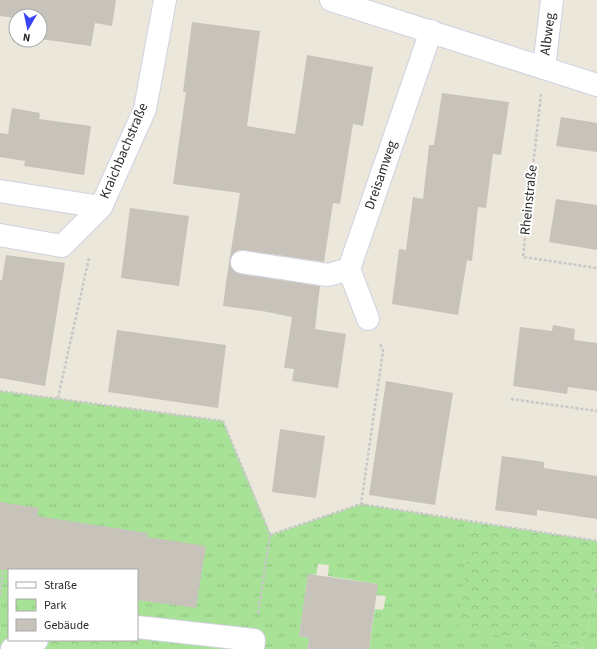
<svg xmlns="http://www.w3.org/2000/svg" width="597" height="649" font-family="'Source Sans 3',sans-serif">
<defs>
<pattern id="grass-tufts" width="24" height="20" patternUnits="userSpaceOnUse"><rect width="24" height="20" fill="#a7e297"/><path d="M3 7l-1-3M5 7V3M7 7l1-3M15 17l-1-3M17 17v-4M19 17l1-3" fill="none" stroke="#90c282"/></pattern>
<pattern id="park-crowns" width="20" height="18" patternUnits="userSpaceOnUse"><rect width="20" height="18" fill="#a7e297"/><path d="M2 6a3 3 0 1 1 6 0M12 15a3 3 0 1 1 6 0" fill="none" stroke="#90c282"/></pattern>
</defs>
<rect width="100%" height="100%" fill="#ece7db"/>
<g fill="url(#grass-tufts)">
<path d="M0,391L223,421L271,535L361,504L473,522L458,628L582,649H369L375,609L383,610L386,596L376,595L377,584L328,576L329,565L318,564L316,575L308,574L299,636L309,638L307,649H253L137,627V570H9V640L12,649H0Z"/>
<path d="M597,579V649H583Z"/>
</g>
<g fill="url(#park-crowns)">
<path d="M473,522L597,541V579L583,649L457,628Z"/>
<path d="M137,627L253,649H12L37,640H137Z"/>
</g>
<g fill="#c7c3bb">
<path d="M0,0H116L112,26L95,23L91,46L40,39V16H16V18L0,16Z"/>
<path d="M192,22L260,31L247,126L295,134L307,55L373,67L363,126L353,124L340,204L333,203L324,262L243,250L237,251L233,254L230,261L231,267L234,271L240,274L320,286L315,329L346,334L338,388L292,381L294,369L284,368L292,317L262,311L223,306L226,282L240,193L173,184L186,92H183Z"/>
<path d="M442,93L509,102L501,155L493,154L486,208L478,207L472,261L467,260L458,315L392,304L399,249L406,250L413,197L423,199L429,145H434Z"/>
<path d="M12,108L40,113L39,119L91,126L84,175L24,166L25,161L0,157V133L8,134Z"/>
<path d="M561,117L597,123V152L556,146Z"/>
<path d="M556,199L597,205V250L549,242Z"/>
<path d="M130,208L189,216L179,286L121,278Z"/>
<path d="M6,255L65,263L45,386L0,378V280H2Z"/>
<path d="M553,325L575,329L574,340L597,343V391L568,387L567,394L513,386L520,327L552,331Z"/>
<path d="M117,330L226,345L218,408L108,392Z"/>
<path d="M386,381L453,393L435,505L369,495Z"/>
<path d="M280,429L325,436L316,498L272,492Z"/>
<path d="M502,456L544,462V468L597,476V519L537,510V516L495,510Z"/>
<path d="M0,502L39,508L37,516L148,533L147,537L206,546L196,608L137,600V570H0Z"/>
<path d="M308,574L378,584L369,649H307L309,638L299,636Z"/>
</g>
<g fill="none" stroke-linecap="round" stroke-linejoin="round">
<g stroke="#d0d1e2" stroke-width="24">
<g id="minor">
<path d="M331,0L597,85"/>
<path d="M544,68L552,0"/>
<path d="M0,191L101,207L145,109L165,0"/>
<path d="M0,235L62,246L101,207"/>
<path d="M242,262L328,275L349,269"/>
<path d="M368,319L349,269L431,31"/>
<path d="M137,627L254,640L253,649"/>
<path d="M12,649L37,640"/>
</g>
</g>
<g stroke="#c7c7c7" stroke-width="2.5" stroke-dasharray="3 2" stroke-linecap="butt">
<path d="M541,94L523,257L597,268"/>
<path d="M0,391L223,421L270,535L258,614"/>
<path d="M58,398L89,258"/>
<path d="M511,399L597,411"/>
<path d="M361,504L597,541"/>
<path d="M270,535L361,504L383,351L380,343"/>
<path d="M595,591H597"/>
<path d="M0,595L3,569"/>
</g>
<use href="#minor" stroke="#fff" stroke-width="22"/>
</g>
<g text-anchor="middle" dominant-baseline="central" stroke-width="4" stroke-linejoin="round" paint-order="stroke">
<g font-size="14" fill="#292929" stroke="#fff">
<text transform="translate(548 34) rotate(-83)">Albweg</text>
<text transform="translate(124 151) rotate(-67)">Kraichbachstraße</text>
<text transform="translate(381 175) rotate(-71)">Dreisamweg</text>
<text transform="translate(529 200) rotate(-84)">Rheinstraße</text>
</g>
</g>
<rect x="8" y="569" width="130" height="72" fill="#ffffff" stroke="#a9a9a9"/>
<rect x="16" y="582" width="20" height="6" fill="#ffffff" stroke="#a9a9a9"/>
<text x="44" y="589" font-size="12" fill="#292929">Straße</text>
<rect x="16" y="599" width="20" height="12" fill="url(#park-crowns)" stroke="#a9a9a9"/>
<text x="44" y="609" font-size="12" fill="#292929">Park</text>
<rect x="16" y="619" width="20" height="12" fill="#c7c3bb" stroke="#a9a9a9"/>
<text x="44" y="629" font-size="12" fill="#292929">Gebäude</text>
<g transform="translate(28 28) rotate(189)"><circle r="19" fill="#ffffff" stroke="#a9a9a9"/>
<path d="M0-3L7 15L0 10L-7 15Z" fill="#3a44f9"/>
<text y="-6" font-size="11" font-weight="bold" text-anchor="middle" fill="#292929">N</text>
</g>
</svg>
